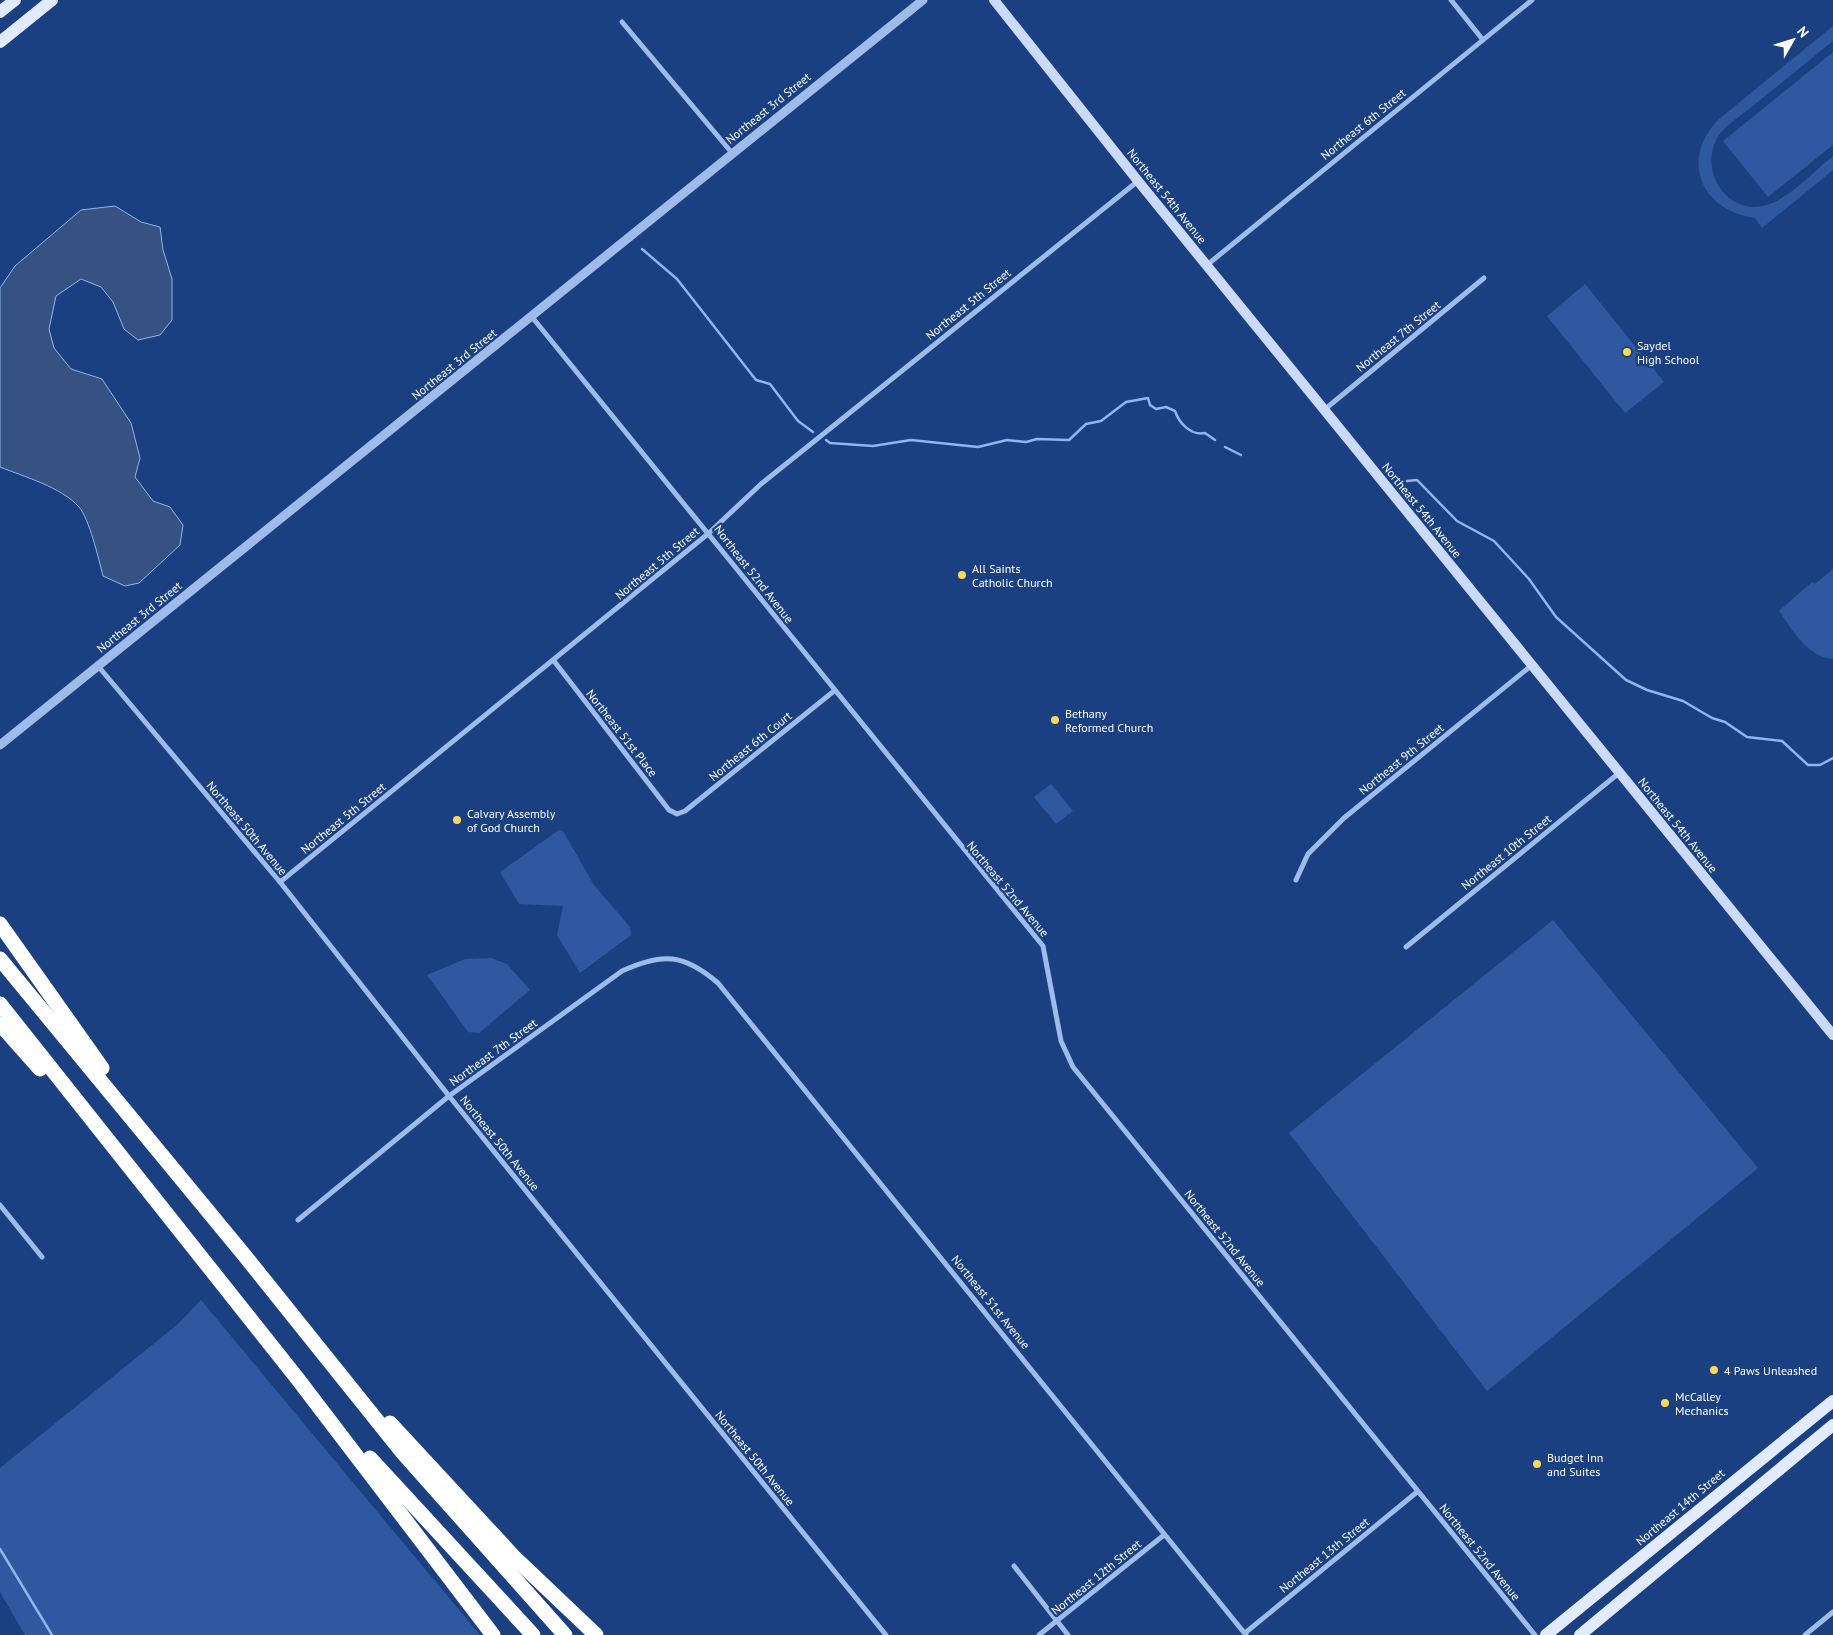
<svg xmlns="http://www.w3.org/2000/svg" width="1833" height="1635" font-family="'PT Sans',sans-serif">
<rect width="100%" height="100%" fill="#1a4081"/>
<g fill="#2e59a0">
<path d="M1833,26V41C1807,62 1780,84 1754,105C1742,115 1725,125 1717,138C1698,173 1730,219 1770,204C1793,195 1814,171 1833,156V170L1762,228L1755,218C1701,211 1679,159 1719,119Z"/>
<path d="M1833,52V145L1768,197L1723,141Z"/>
<path d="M1585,284L1664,382L1625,413L1547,316Z"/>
<path d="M1833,569V659C1807,656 1793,631 1779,611L1812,582L1815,584Z"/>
<path d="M1051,784L1073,811L1056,824L1034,797Z"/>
<path d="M559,830L563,831L594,885L630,927L631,935L580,973L557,935L563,906L519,904L500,872Z"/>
<path d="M1553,920L1758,1168L1487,1391L1289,1133Z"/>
<path d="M491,958L507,964L530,990L479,1033L468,1032L427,975L465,959Z"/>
<path d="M201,1300L480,1635H25L0,1592V1468L178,1324Z"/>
</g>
<path fill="#355282" stroke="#91b5ec" d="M115,206L141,222L160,227L163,250L172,279V320L160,335L138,340L124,329L113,302L101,287L81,279L56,296L49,329L54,348L71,369L102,379L131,423L140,458L135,477L153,501L170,507L183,525L180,545L139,583L125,586L103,576C99,560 89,518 79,507C61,487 25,477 0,467V288L15,266L81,210Z"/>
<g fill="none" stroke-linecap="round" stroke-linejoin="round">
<g stroke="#91b5ec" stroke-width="2.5">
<path d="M642,249L677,279L756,380L770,384L798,421L813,432"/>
<path d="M826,440L830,443L873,446L911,440L978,447L1007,440L1026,442L1037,439L1069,440L1086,424L1101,421L1126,402L1148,398L1150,405L1156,409L1166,407L1175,411C1179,423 1191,436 1205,433L1215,440"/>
<path d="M1225,447L1241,455"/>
<path d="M1407,481L1417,480L1457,521L1494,541L1529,579L1556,617L1626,680L1647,690L1683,701L1712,718L1725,722L1747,737L1782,741L1808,765H1820L1833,758"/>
<path d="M0,1549L52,1635"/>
</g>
<g stroke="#9ebbea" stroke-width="5">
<path d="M1451,0L1483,40"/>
<path d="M622,22L732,153"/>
<path d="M1207,265L1532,0"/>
<path d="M532,317L1043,946L1061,1041L1073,1067L1535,1635"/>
<path d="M1324,410L1484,278"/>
<path d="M554,661L669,810L677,814L685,811L834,691"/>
<path d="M98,666L280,882L449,1096L886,1635"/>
<path d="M1296,880L1308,854L1344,818L1532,665"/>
<path d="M280,882L709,533L761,484L1138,181"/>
<path d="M1406,947L1619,773"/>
<path d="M0,1205L42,1257"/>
<path d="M298,1220L449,1096L622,971C663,952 684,954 718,983L1246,1635"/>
<path d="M1014,1566L1068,1635"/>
<path d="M1245,1633L1417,1492"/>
<path d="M1039,1635L1164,1535"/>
<path d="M1805,1635L1833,1612"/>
</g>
<path stroke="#9ebbea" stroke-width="9" d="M0,745L923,0"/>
<path stroke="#cadaf8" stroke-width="10" d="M994,0L1138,181L1833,1035"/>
<g stroke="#e2ebfe" stroke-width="12">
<path d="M0,12L15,0"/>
<path d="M0,42L52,0"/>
<path d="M1546,1635L1833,1401"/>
<path d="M1580,1635L1833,1425"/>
</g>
<g stroke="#fff" stroke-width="15">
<path d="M0,924L102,1068"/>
<path d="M0,959L245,1256L403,1453L565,1635"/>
<path d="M0,1004L297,1378L493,1635"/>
<path d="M0,1024L40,1069"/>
<path d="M390,1423L515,1558L596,1635"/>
<path d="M370,1458L533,1635"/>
</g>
</g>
<g fill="#fcd85a" stroke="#1a4081" stroke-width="2">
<circle cx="1627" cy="352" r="5"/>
<circle cx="962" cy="575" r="5"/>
<circle cx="1055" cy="720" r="5"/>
<circle cx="457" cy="820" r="5"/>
<circle cx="1714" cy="1370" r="5"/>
<circle cx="1665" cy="1403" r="5"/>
<circle cx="1537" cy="1464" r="5"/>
</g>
<g text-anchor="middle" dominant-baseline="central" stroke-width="4.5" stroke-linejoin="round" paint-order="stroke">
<g font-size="12" fill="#fff" stroke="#1a4081">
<text transform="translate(768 108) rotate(-39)">Northeast 3rd Street</text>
<text transform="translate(1363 124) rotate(-39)">Northeast 6th Street</text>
<text transform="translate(1167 196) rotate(51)">Northeast 54th Avenue</text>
<text transform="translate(968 304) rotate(-39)">Northeast 5th Street</text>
<text transform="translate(1398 336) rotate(-39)">Northeast 7th Street</text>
<text transform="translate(454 364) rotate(-39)">Northeast 3rd Street</text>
<text transform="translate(1422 510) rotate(51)">Northeast 54th Avenue</text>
<text transform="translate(657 563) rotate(-40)">Northeast 5th Street</text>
<text transform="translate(754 574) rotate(52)">Northeast 52nd Avenue</text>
<text transform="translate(139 617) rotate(-39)">Northeast 3rd Street</text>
<text transform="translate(622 733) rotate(52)">Northeast 51st Place</text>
<text transform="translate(750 746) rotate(-39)">Northeast 6th Court</text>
<text transform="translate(1401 759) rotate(-39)">Northeast 9th Street</text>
<text transform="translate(343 818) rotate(-39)">Northeast 5th Street</text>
<text transform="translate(1678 825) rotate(51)">Northeast 54th Avenue</text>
<text transform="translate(247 828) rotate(50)">Northeast 50th Avenue</text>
<text transform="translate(1506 852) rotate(-39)">Northeast 10th Street</text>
<text transform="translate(1008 889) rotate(50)">Northeast 52nd Avenue</text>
<text transform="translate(493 1052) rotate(-36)">Northeast 7th Street</text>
<text transform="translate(500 1143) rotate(51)">Northeast 50th Avenue</text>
<text transform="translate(1225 1238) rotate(51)">Northeast 52nd Avenue</text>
<text transform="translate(991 1302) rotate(51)">Northeast 51st Avenue</text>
<text transform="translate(755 1458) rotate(51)">Northeast 50th Avenue</text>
<text transform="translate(1680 1507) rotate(-40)">Northeast 14th Street</text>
<text transform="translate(1480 1552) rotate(51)">Northeast 52nd Avenue</text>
<text transform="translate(1324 1555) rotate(-39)">Northeast 13th Street</text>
<text transform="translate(1096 1577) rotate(-39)">Northeast 12th Street</text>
</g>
<g font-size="12" fill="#fff" stroke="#1a4081" text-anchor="start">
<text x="1637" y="345">Saydel<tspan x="1637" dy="14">High School</tspan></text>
<text x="972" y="568">All Saints<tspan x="972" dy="14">Catholic Church</tspan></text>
<text x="1065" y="713">Bethany<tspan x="1065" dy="14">Reformed Church</tspan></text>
<text x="467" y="813">Calvary Assembly<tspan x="467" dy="14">of God Church</tspan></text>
<text x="1724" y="1370">4 Paws Unleashed</text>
<text x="1675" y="1396">McCalley<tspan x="1675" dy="14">Mechanics</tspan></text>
<text x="1547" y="1457">Budget Inn<tspan x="1547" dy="14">and Suites</tspan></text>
</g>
</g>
<g transform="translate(1793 40) rotate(51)" stroke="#1a4081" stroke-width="4" paint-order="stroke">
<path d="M0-4L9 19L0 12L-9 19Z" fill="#ffffff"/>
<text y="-8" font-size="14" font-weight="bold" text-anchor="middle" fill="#ffffff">N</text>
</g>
</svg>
